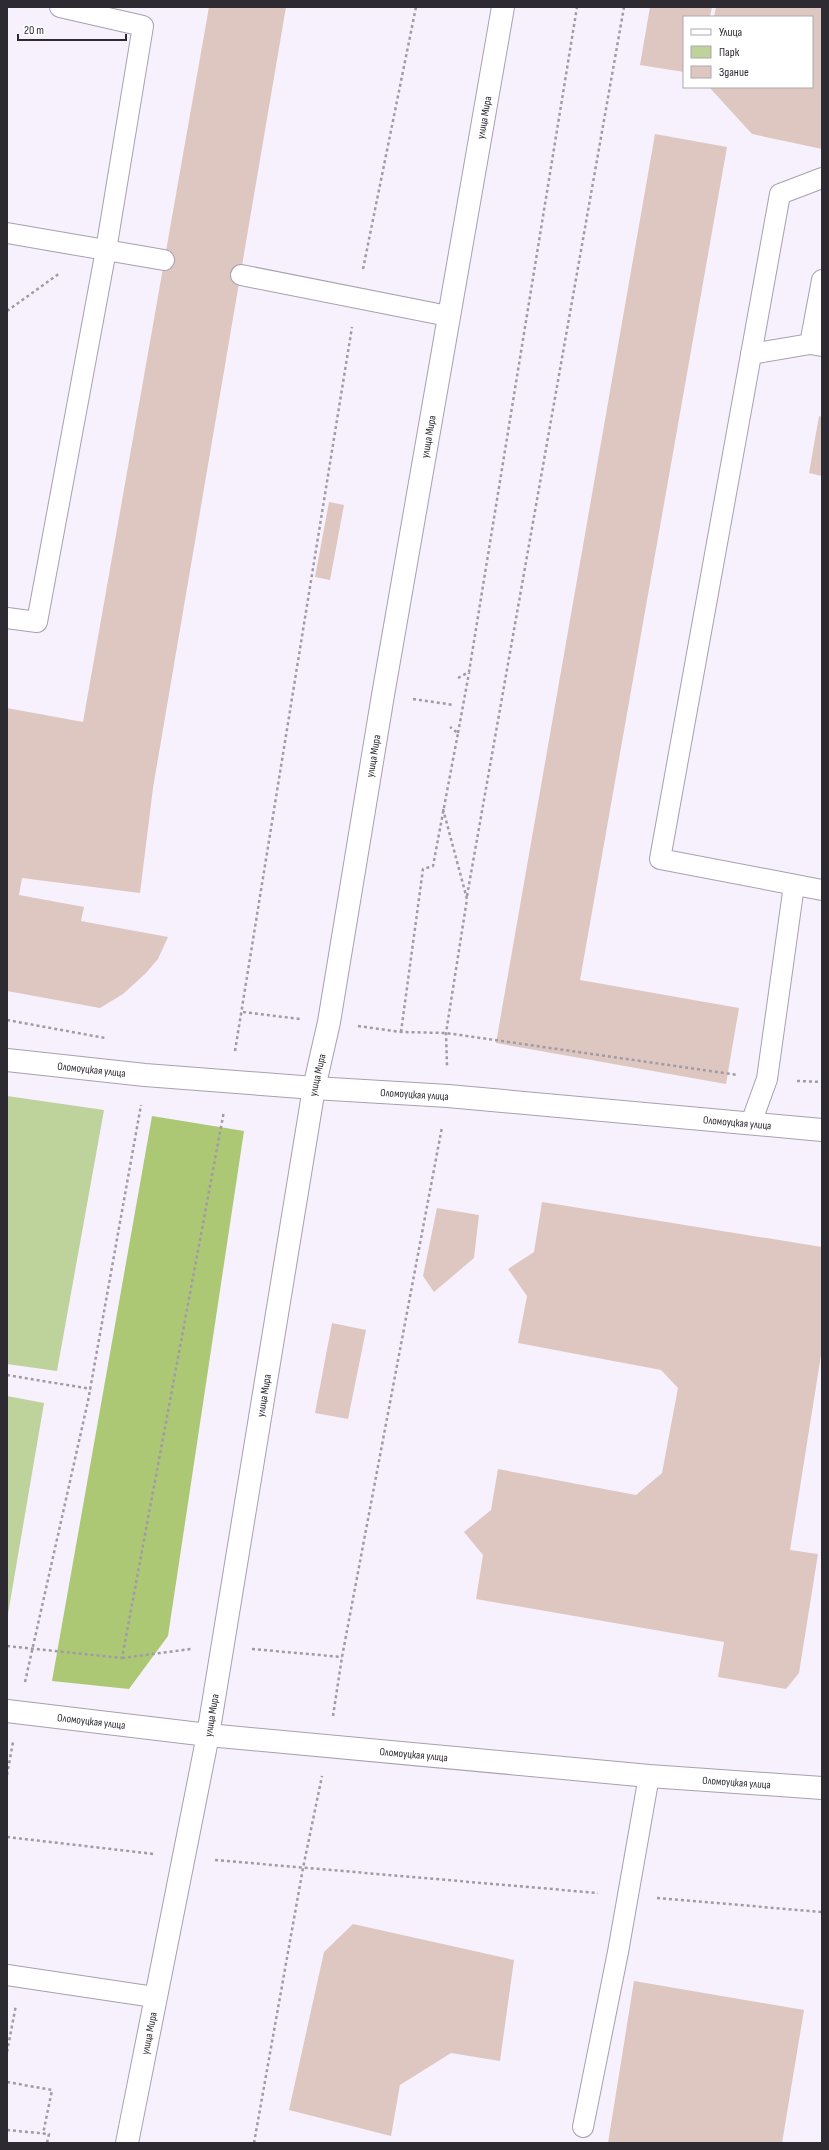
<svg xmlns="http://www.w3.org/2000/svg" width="829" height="2150" font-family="'Sofia Sans Condensed',sans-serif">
<rect width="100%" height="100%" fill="#f6f1fd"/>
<g fill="#bed29c">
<path d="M7,1096L104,1110L57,1371L7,1364Z"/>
<path d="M7,1396L44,1403L8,1614H7Z"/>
</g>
<path fill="#acc875" d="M152,1116L244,1131L168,1636L129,1689L52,1681Z"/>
<g fill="#dfc7c1">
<path d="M209,7H286L153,788L140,893L22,878L19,895L84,907L81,921L168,937L158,959L145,974L123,994L100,1008L7,991V708L83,722Z"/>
<path d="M650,7H712L710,17H684V72L640,65Z"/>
<path d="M716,7H822V149L752,134L709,87H812V17H714Z"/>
<path d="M655,134L727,147L580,980L739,1008L726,1084L496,1043Z"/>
<path d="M819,416L822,417V476L809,473Z"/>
<path d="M329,502L344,505L330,580L315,577Z"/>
<path d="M542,1202L822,1247V1349L790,1550L818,1554L799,1673L786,1689L718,1677L724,1642L476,1599L483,1555L464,1532L491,1510L498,1469L636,1495L662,1473L678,1388L661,1370L518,1343L527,1296L508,1269L534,1252Z"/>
<path d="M437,1208L479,1215L474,1258L434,1292L423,1276Z"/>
<path d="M332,1323L366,1330L348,1419L315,1413Z"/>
<path d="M353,1924L514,1960L500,2061L451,2053L400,2085L391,2136L289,2110L324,1952Z"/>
<path d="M634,1981L804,2010L782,2143H608Z"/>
</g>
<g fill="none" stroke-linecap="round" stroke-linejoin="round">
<g stroke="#a89fb1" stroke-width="22">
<g id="service">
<path d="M822,178L780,194L660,859L822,890"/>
<path d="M7,233L164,260"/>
<path d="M241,275L448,316"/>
<path d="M822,280L810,344L822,346"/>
<path d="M751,354L810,344"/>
<path d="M7,618L37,622L106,250L143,26L60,7"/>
<path d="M751,1123L767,1079L794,885"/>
<path d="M7,1975L154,1997"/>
<path d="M583,2127L618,1952L649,1776"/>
</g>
</g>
<g stroke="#a89fb1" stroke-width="24">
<g id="minor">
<path id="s1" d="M7,1060L145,1075L314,1088L448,1096L822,1130"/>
</g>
</g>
<g stroke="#a89fb1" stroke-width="24">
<g id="tertiary">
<path id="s2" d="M7,1711L208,1735L649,1776L822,1788"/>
<path id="s3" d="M127,2143L208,1735L314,1088L329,1022L383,695L503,7"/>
</g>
</g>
<g stroke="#a09ca6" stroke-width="2.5" stroke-dasharray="3 3" stroke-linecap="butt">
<path d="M363,269L416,7"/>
<path d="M7,311L60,273"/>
<path d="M458,678L469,672L577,7"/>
<path d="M413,699L454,705"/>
<path d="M458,733L469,673"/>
<path d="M443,809L467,899L446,1033L447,1066"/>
<path d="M467,896L624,7"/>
<path d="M243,1012L300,1019"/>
<path d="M7,1020L105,1038"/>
<path d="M358,1026L401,1032L446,1033L738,1075"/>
<path d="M401,1032L423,869L433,866L458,733L450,727"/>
<path d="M235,1051L352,327"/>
<path d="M797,1081L822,1082"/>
<path d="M7,1375L91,1389"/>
<path d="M7,1646L122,1658L224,1111"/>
<path d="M252,1649L342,1657"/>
<path d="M122,1658L191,1649"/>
<path d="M25,1682L88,1401L141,1105"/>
<path d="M333,1716L342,1657L442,1127"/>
<path d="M7,1775L13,1742"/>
<path d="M7,1837L154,1854"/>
<path d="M215,1860L598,1893"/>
<path d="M657,1898L822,1912"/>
<path d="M7,2052L16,2005"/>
<path d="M7,2082L52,2090L43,2134"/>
<path d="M7,2130L49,2134L47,2143"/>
<path d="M254,2143L303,1868L322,1776"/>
</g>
<use href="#service" stroke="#fff" stroke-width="20"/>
<use href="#minor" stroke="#fff" stroke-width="22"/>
<use href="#tertiary" stroke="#fff" stroke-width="22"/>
</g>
<g text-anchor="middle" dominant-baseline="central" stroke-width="3" stroke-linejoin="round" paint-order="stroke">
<g font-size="11" fill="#2e2a31" stroke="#fff">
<text stroke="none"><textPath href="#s3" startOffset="2057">улица Мира</textPath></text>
<text stroke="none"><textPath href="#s3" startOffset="1733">улица Мира</textPath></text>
<text stroke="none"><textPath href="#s3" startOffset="1409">улица Мира</textPath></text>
<text stroke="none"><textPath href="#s1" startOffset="85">Оломоуцкая улица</textPath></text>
<text stroke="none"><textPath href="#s3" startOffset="1085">улица Мира</textPath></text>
<text stroke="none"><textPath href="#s1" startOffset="409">Оломоуцкая улица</textPath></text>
<text stroke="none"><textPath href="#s1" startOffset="733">Оломоуцкая улица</textPath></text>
<text stroke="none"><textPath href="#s3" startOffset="760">улица Мира</textPath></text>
<text stroke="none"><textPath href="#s3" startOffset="436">улица Мира</textPath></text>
<text stroke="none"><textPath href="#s2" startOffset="85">Оломоуцкая улица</textPath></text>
<text stroke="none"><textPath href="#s2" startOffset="409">Оломоуцкая улица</textPath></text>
<text stroke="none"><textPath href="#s2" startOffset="733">Оломоуцкая улица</textPath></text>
<text stroke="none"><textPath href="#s3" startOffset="112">улица Мира</textPath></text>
</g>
</g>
<rect width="829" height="2150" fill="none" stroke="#2e2a31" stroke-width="16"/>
<rect x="683" y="16" width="130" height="72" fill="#ffffff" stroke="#abaaad"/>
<rect x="691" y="29" width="20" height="6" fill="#ffffff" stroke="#abaaad"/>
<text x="719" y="36" font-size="12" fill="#2e2a31">Улица</text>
<rect x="691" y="46" width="20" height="12" fill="#bed29c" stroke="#abaaad"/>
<text x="719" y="56" font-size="12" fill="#2e2a31">Парк</text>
<rect x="691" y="66" width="20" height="12" fill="#dfc7c1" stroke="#abaaad"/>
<text x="719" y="76" font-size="12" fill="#2e2a31">Здание</text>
<path d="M18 34v6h108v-6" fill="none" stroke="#2e2a31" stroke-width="2"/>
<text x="24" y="34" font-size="12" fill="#2e2a31" stroke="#ffffff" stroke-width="3" paint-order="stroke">20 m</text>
</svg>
